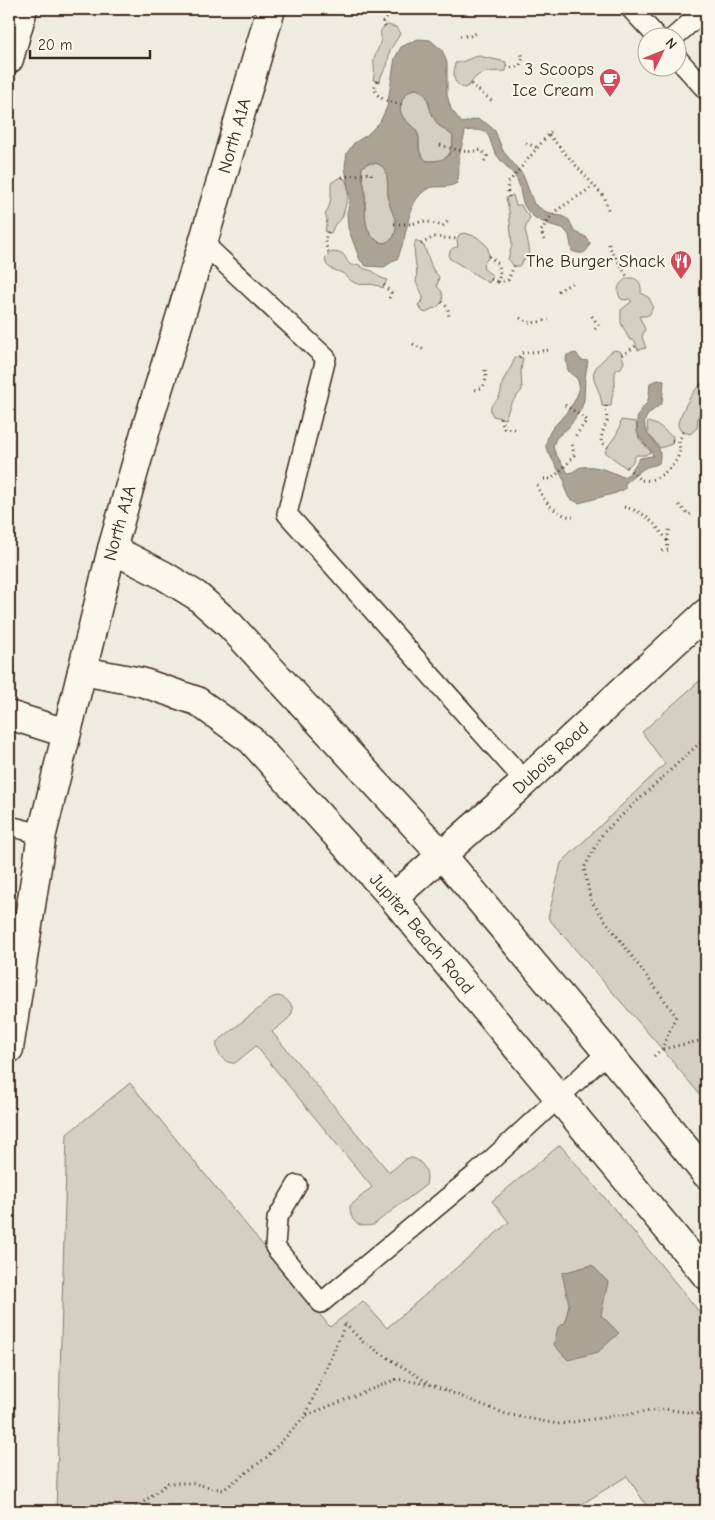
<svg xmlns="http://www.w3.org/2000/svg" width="715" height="1520" font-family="'Comic Neue',sans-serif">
<rect width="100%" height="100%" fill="#f0ebe0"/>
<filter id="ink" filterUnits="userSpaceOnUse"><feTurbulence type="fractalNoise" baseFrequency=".02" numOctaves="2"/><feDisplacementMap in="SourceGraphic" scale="10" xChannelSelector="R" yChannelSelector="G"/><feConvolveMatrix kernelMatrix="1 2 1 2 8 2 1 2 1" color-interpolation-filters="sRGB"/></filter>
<g filter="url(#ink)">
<g fill="#d5cec3" stroke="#887c70">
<path d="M387,25L396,27L400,34L390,50L387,66L381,76L380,82L373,80C376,69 373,68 374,59C375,53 379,49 380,43C383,35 376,31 387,25Z"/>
<path d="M479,56L506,62V71C497,72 483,70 476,77C471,81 471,86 464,88C451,82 454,76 455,63C464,63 470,57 479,56Z"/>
<path d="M415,89L421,90L426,94L430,109L438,125L453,136C453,156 446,162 427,161C414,150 423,142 417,132C413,126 407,123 403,117C396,107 404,91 415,89Z"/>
<path d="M368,163C394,161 385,186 389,201C392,217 401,222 393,239C386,243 382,245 375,239C362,229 366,209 365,194C365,184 361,176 362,167Z"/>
<path d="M340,177L345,179L348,187V197L342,218L335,224L331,233L325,232L327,219L325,215C332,202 331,197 331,183Z"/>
<path d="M513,195L516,205H521L524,211L530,217L525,229L530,252L519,266H514L508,259L512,245L509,211L506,198Z"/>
<path d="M465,233L477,237L487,246C490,254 489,259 483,264L484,269L493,276L489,283L449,258C449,251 451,247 458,247L457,239L460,234Z"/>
<path d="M416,240L424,246L432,268L439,277L437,286L442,292L443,301L436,308L431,309L429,311L425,313L422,311L418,305L423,300C423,292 419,289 416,282C419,268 411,252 416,240Z"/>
<path d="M332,252L342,253C348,259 348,269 358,264L365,269L373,271L379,277L387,280L383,288C370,281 365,287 355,283C349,281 347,275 342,273C334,269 326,270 325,258Z"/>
<path d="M628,278C638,277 642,283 641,293L649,298L653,306L650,314L646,316H639L645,329L642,337L646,348L638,350L635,341L629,339L621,323V310L632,301L629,299L625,300L621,299C615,290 619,282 628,278Z"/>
<path d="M615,350L621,352L624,362L621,368L616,370C614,376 615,378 615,384C614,391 611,398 611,406H602C601,385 583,376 603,360C607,356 609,352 615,350Z"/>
<path d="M515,357L523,358L521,370L522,390L511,403L505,419L493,416C486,404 496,404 500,395C502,390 501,384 504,379C508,371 513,366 515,357Z"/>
<path d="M706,380V393L704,397L705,408L698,416L697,428L690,434L681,431C679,428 678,427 678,423C679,417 692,392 697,388C700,385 703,383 706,380Z"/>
<path d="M621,420L636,422L637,432L648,433L647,425L648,422C653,424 660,425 663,429C667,432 668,434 673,436L672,444L660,448L651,437H638L651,452L645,455H636L632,463L626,468L605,452C612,438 619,436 621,420Z"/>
<path d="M706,675V1102L662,1049L548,918L561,863L665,764L642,732Z"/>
<path d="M278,996C283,997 288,1000 291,1005C298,1016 279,1025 272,1032L389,1172C395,1169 400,1163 405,1159C416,1154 427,1167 427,1177C427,1180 426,1182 426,1185L373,1225C358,1228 350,1222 350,1206L372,1187L256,1046L235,1063C224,1064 215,1053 217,1042L273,997Z"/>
<path d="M130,1083L330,1327L363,1301L387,1328L509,1222L492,1201L560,1145L633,1231L706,1320V1511H650L627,1476L571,1511H56L67,1134Z"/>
</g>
<g fill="#aca397" stroke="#7f7367" fill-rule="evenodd">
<path d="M418,39L430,40L442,50L447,63V95L451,109L462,123L477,119L486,123L495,131L503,151L523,175L534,204L543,210L553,215L562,216L569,220L575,232L586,237L590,243C587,254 582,255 572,251L569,235L563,228C549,225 531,220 524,205C520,197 521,187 517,179C512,171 504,165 499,158C485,142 497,126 465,131C464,140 460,149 459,159C458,167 460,174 457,183C445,190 436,184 427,189C409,201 409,221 404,239C402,245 400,252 398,258L384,267L366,266L360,260L348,228L347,213L350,201L345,166L347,153L354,143L367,135L380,122L387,107L395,58L401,47ZM415,89C432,92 427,109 435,120C439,127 447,131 453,136C453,156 446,162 427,161C413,150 422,143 417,132C414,126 407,123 403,117C396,107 404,91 415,89ZM368,163C394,161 385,186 389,201C392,217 401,222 393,238C386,243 382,245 375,239C362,229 366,209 365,194C365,184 360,176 362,167Z"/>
<path d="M576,353L581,360L588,361L585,377L584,400L581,409L569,427L556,438L553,446L555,453L568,473C574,473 576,468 582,467C596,465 610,471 623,477L629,474L640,458L653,456L652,452L638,435L637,419L641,409L647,403L649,396L650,383L658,380L664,381L662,403C658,407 651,411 647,416C639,429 652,438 658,447C661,452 660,458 659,463C655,466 652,465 647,467C641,469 632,479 625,483V489L616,493L579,503L569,498L565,489V482L546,448C546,442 548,434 552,429C560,419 587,394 577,379C575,376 570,374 568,371L566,360L567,355Z"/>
<path d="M592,1265L608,1282L601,1315L619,1333L598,1352L568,1360L554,1345L558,1327L565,1323L569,1304L562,1273Z"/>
</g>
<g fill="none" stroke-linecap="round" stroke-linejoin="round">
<g stroke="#3b2a1e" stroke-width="22">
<g id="lane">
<path d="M631,9L658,38"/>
<path d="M673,38L706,9"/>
<path d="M678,59L706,90"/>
<path d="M203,243L326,358L287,514L525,781"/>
<path d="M9,826L42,834"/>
<path d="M297,1185L277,1219L275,1247L321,1303L476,1174L607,1053"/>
</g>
</g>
<g stroke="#3b2a1e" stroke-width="31">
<g id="street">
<path d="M9,59L23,9"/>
<path d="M112,549L163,575L197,596L230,625L442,855L628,1077L706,1174"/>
<path id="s1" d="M82,671L141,682L197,701L251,740L393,898L706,1275"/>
<path d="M9,715L66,733"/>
<path id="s2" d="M393,898L517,789L706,613"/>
</g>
</g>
<g stroke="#3b2a1e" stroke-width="31">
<g id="secondary">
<path id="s3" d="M9,1049L42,834L112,549L146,429L203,243L271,9"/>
</g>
</g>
<g stroke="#3b2a1e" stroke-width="3" stroke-dasharray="1 4" stroke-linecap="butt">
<path d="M385,27L383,22L395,9"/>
<path d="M460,36H470L479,32"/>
<path d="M506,67L514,68L520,65L523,58L521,52"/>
<path d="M377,81C376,84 374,86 375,89C376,100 395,103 403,105"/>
<path d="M471,84L492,101"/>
<path d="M549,135L605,198L609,213"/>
<path d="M526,143L538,148"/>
<path d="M440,145C455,149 465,154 481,150L487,156L484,162"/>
<path d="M342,177L371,173L372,178"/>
<path d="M509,197L507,189L509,182L552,130"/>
<path d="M394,224H410L425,221L443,226L450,219"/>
<path d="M328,232C324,240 325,246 330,254"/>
<path d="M544,240L541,231L554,212L594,186"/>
<path d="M421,244L434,237L457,239"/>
<path d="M609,244L610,248L628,278"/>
<path d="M489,256C500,265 502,268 498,282L508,280L514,266"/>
<path d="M491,279L498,282"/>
<path d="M384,285L391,293L388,301"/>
<path d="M558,291L574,282"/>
<path d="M442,302L448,308L449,317"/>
<path d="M592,316L598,325L593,332"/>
<path d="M520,318L531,323L549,320"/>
<path d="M413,344L426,351"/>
<path d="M622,355L637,345"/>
<path d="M519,357L522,353L550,350"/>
<path d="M475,390L483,387L486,379L485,370"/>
<path d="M565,405L587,420L574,438"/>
<path d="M606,406L607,421L602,434L601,442L608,447"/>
<path d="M500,418L504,428L515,429"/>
<path d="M672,440L679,442"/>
<path d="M627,467C631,470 637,479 642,480C656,483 675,467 679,454C681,450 679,447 679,443C680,439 682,435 683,431"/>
<path d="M544,479H552L569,462L574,455L572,444"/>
<path d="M537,485C543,501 555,515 573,517"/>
<path d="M679,505L689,515L694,512"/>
<path d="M624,507C646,512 654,523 667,540L670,527"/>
<path d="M662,551L668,550L667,540"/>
<path d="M663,1049L699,1041L706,1046"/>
<path d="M654,1056L662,1049L676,1016L591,901L584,868L603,833L706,737"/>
<path d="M345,1324L363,1342L430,1384"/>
<path d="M307,1415L397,1379L432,1385L506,1414L558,1424L665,1409L700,1414L706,1417"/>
<path d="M132,1511L168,1483H192L223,1490L267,1457L306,1415L345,1325"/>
</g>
<use href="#lane" stroke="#fbf7ec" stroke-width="19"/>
<use href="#street" stroke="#fbf7ec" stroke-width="28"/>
<use href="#secondary" stroke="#fbf7ec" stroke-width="28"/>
</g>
</g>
<defs>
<g id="cafe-pin" transform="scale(1.125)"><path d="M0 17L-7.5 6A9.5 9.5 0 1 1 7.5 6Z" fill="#d1495b" stroke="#fbf7ec"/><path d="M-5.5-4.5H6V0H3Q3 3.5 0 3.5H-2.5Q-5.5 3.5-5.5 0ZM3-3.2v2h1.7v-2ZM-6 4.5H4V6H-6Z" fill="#fff"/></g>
<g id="restaurant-pin" transform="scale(1.125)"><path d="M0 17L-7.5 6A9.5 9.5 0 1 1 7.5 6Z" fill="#d1495b" stroke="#fbf7ec"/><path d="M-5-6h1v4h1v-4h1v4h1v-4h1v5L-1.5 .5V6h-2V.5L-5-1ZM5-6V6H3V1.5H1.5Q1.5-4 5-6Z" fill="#fff"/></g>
</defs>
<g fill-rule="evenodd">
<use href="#cafe-pin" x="610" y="79"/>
<use href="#restaurant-pin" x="681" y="261"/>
</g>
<g text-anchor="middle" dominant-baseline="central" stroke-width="4" stroke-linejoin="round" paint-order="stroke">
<g font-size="18" fill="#3b2a1e" stroke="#fbf7ec" text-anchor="end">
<text x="594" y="69">3 Scoops<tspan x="594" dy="21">Ice Cream</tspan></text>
<text x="665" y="261">The Burger Shack</text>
</g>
<g font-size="18" fill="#3b2a1e" stroke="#fbf7ec">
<text stroke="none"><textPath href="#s3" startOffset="942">North A1A</textPath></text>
<text stroke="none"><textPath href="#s3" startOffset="538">North A1A</textPath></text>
<text stroke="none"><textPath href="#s2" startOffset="211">Dubois Road</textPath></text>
<text stroke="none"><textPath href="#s1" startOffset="444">Jupiter Beach Road</textPath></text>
</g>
</g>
<rect width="715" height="1520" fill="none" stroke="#fbf7ec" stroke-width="30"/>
<rect x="15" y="15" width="685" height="1490" fill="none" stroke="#3b2a1e" stroke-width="2" filter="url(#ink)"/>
<g transform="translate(662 52) rotate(47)"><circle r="24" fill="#fbf7ec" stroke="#aea59a"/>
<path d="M0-4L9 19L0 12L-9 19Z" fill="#d1495b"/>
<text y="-8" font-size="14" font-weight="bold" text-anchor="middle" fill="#3b2a1e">N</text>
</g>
<path d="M30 50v8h120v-8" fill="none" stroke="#3b2a1e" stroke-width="2.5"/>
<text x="38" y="50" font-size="15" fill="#3b2a1e" stroke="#fbf7ec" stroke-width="4" paint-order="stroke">20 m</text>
</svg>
